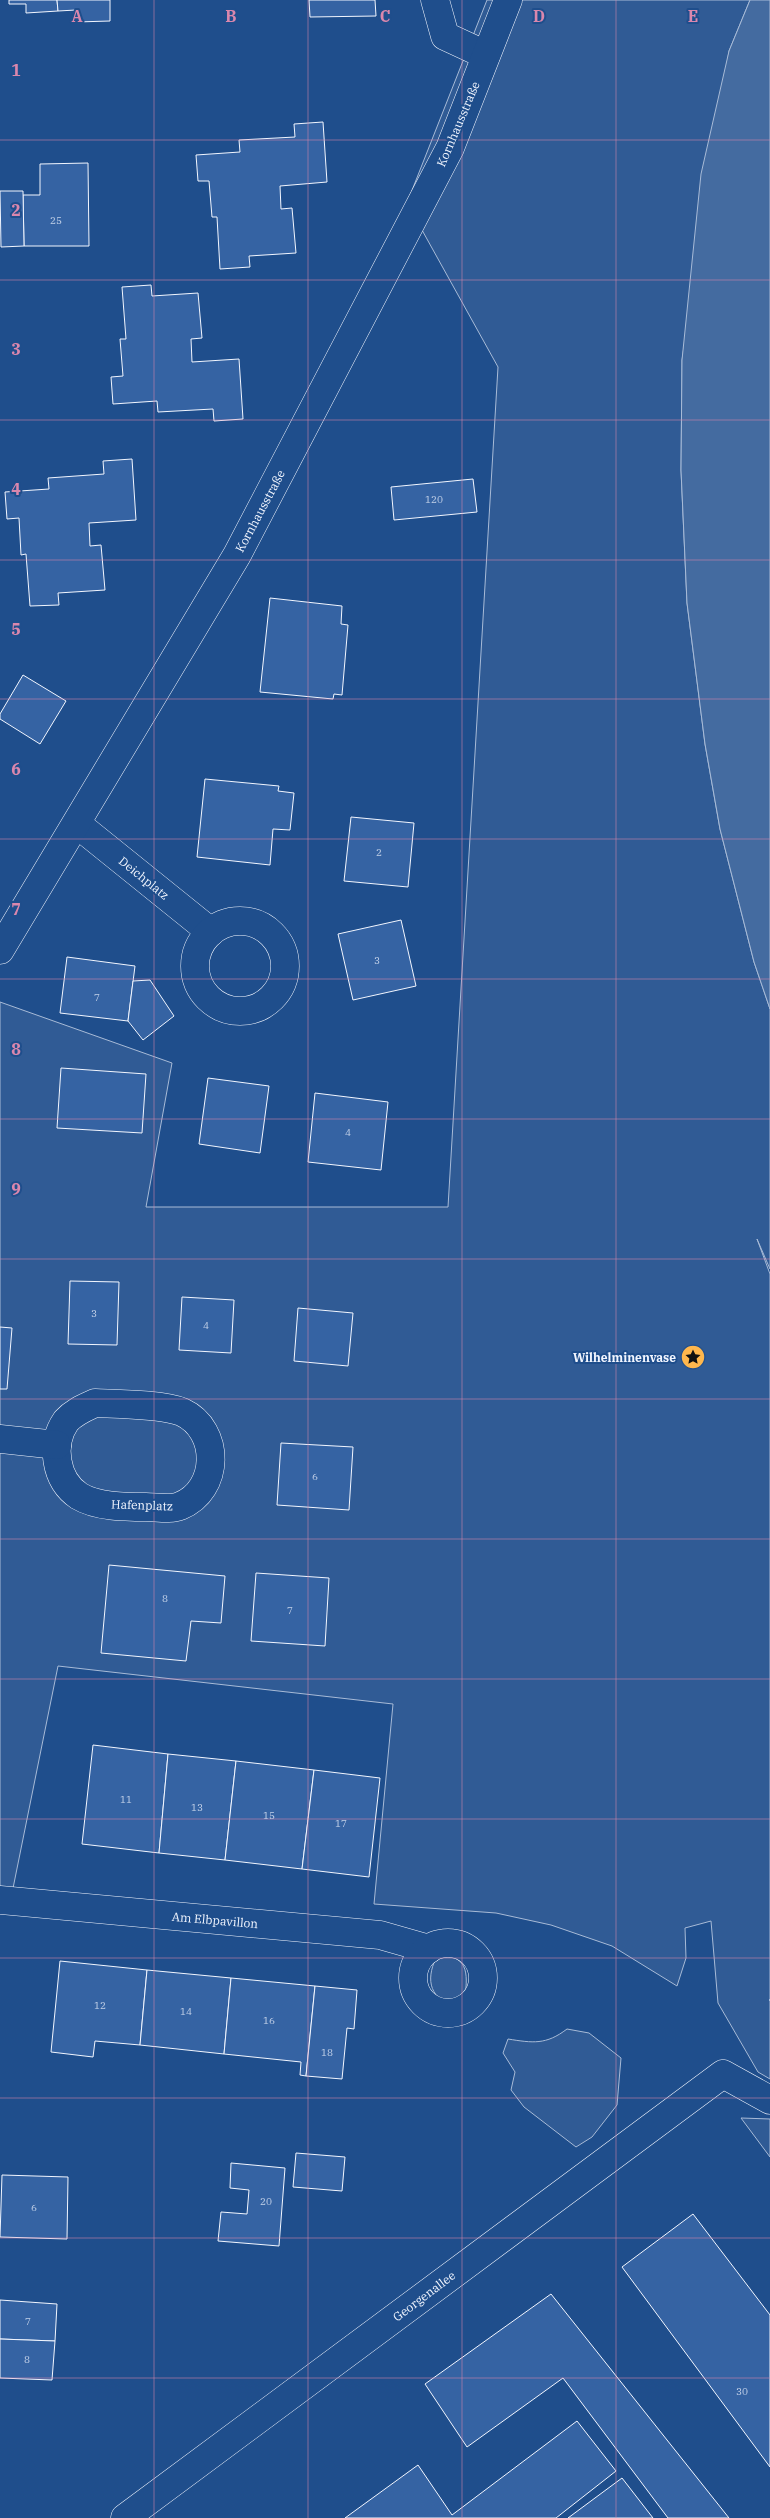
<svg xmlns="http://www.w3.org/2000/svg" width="770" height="2518" font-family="'IBM Plex Serif',serif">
<rect width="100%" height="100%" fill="#1f4e8c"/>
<g fill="#305b95" stroke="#a8bbd7">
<path d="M487,0H750L729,51L682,360L681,470L687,603L705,744L720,829L754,962L770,1009V1269L757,1239L770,1274V2079L758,2072L718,2003L711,1921L685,1928L686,1958L677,1986L612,1946L551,1925L496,1913L374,1904L393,1704L58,1666L9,1908H0V1002L172,1063L146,1207H448L498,367L407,203Z"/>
<path d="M438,1954C468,1956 468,1972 465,1997L454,2005C427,1998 426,1976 438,1954Z"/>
<path d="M567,2029L589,2033L621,2058L617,2105L592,2137L576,2147L524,2107L511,2090L515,2072L503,2053L508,2039C533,2043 546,2045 567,2029Z"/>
<path d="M741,2118L770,2119V2157Z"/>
</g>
<path fill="#446ba0" stroke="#a8bbd7" d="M750,0H770V1009L754,962L720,829L705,744L687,603L681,470L682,360L701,174L729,51Z"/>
<g fill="#3563a3" stroke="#f2f6ff">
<path d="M9,0H57L58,11L26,13V4H9Z"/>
<path d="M57,0H110V21L76,22V10L58,11Z"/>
<path d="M309,0H375L376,16L310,17Z"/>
<path d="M323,122L327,182L280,186L281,209L292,208L296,253L249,256L250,267L220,269L217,217H212L209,181H198L196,155L240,152L239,140L295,137L294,124Z"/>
<path d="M88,163L89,246H24L23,195H40V164Z"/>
<path d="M0,191H23L24,246L1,247Z"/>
<path d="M151,285L152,296L198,293L202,338L191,339L192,362L239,359L243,419L214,421L213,409L158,412L157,401L113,404L111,377L123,376L120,339H126L122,287Z"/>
<path d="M132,459L136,520L89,523L90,546L101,545L105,590L58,593L59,605L30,606L26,554L21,555L19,518L7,519L5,492L49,489L48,478L104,474L103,461Z"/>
<path d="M473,479L477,512L394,520L391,487Z"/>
<path d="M270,598L342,606L341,624L348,625L342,695L334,694L333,699L260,692Z"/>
<path d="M23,675L66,701L40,744L0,719V714Z"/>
<path d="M205,779L279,786L278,791L294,793L290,830L273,829L270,865L197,857Z"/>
<path d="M351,817L414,823L408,887L344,881Z"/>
<path d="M401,920L416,986L353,1000L338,934Z"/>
<path d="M67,957L135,966L128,1021L60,1013Z"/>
<path d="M150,980L174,1016L143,1040L128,1021L133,981Z"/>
<path d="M61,1068L146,1074L142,1133L57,1128Z"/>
<path d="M208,1078L269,1086L260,1153L199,1144Z"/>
<path d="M315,1093L388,1102L381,1170L308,1162Z"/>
<path d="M70,1281L119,1282L117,1345L68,1344Z"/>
<path d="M182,1297L234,1300L231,1353L179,1350Z"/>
<path d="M298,1308L353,1313L348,1366L294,1361Z"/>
<path d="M0,1327L12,1328L7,1389H0Z"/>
<path d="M281,1443L353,1447L349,1510L277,1505Z"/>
<path d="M109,1565L225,1576L221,1623L191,1621L186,1661L101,1653Z"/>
<path d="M256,1573L329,1578L325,1646L251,1641Z"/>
<path d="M93,1745L168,1754L159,1853L82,1844Z"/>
<path d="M168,1754L236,1761L225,1860L159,1853Z"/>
<path d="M236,1761L314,1770L302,1869L225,1860Z"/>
<path d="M314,1770L380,1778L369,1877L302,1869Z"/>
<path d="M60,1961L147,1970L140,2045L95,2041L93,2057L51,2052Z"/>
<path d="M147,1970L231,1978L224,2054L140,2045Z"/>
<path d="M231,1978L315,1986L306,2076L300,2075L301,2062L224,2054Z"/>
<path d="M315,1986L357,1990L354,2029L347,2028L342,2079L306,2076Z"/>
<path d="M296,2153L345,2157L342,2191L293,2187Z"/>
<path d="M231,2163L285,2168L279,2246L218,2241L221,2212L247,2214L249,2190L230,2188Z"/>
<path d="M2,2175L68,2177L67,2239L0,2237Z"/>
<path d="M693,2214L770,2315V2467L622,2267Z"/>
<path d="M551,2294L729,2518H668L563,2378L467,2447L425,2384Z"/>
<path d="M0,2300L57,2304L55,2341L0,2339Z"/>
<path d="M0,2339L55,2341L52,2380L0,2378Z"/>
<path d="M577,2421L616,2471L556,2518H345L418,2465L452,2515Z"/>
<path d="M622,2478L653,2518H568Z"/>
</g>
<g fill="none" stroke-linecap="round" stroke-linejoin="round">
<g stroke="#f2f6ff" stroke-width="29">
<g id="minor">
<path d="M435,0L445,36L486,55"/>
<path d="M77,824L211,932"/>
<circle cx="240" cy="966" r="45"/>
<path d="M0,950L237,555L450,148L508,0"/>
<path d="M95,1403C117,1404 162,1404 182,1412C221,1430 220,1490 180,1506C171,1510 156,1507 146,1507C126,1507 97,1507 79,1496C55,1480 50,1444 66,1421C74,1412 84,1408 95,1403Z"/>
<path d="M0,1439L57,1445"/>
<path d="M0,1900L380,1935L429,1949"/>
<circle cx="448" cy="1978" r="35"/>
<path d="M125,2518L723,2074L770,2100"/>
</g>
</g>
<use href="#minor" stroke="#1f4e8c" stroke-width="28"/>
<path stroke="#f2f6ff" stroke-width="1" stroke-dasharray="6 2.5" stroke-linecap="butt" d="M770,1999V2001"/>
</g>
<path fill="none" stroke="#da87ad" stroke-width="1" stroke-opacity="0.55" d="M154,0V2518M308,0V2518M462,0V2518M616,0V2518M0,140H770M0,280H770M0,420H770M0,560H770M0,699H770M0,839H770M0,979H770M0,1119H770M0,1259H770M0,1399H770M0,1539H770M0,1679H770M0,1819H770M0,1958H770M0,2098H770M0,2238H770M0,2378H770"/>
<defs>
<g id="sight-disc" transform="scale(1.25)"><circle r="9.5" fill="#ffb74d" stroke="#1f4e8c"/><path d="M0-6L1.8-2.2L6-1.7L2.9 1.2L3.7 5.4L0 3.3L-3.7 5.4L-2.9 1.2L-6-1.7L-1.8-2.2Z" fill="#111"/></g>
</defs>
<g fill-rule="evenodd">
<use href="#sight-disc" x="693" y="1357"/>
</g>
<g text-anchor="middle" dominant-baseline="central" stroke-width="4" stroke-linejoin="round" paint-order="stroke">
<g font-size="10" fill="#c3d1e8">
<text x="56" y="220">25</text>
<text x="434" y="499">120</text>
<text x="379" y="852">2</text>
<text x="377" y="960">3</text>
<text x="97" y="997">7</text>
<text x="348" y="1132">4</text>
<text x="94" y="1313">3</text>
<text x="206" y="1325">4</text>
<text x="315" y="1476">6</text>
<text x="165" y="1598">8</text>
<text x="290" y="1610">7</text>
<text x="126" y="1799">11</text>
<text x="197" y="1807">13</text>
<text x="269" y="1815">15</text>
<text x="341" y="1823">17</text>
<text x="100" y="2005">12</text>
<text x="186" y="2011">14</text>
<text x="269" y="2020">16</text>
<text x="327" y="2052">18</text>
<text x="266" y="2201">20</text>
<text x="34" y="2207">6</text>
<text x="28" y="2321">7</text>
<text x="27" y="2359">8</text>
<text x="742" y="2391">30</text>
</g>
<g font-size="12" fill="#f2f6ff" stroke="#1f4e8c">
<text transform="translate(458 124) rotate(-67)">Kornhausstraße</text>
<text transform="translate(260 511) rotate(-62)">Kornhausstraße</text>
<text transform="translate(144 878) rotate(39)">Deichplatz</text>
<text transform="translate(142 1505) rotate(2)">Hafenplatz</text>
<text transform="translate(215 1920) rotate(5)">Am Elbpavillon</text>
<text transform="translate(424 2296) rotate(-37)">Georgenallee</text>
</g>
<g font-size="12" font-weight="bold" fill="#f2f6ff" stroke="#1f4e8c" text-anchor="end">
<text x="676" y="1357">Wilhelminenvase</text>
</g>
</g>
<g font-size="16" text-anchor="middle" font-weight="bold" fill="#da87ad" stroke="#1f4e8c" stroke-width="4" stroke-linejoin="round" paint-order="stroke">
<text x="77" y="22">A</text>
<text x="231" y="22">B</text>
<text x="385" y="22">C</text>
<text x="539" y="22">D</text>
<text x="693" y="22">E</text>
<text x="16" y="76">1</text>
<text x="16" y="216">2</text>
<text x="16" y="355">3</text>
<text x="16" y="495">4</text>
<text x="16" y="635">5</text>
<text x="16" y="775">6</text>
<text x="16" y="915">7</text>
<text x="16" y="1055">8</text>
<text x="16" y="1195">9</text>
</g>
</svg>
